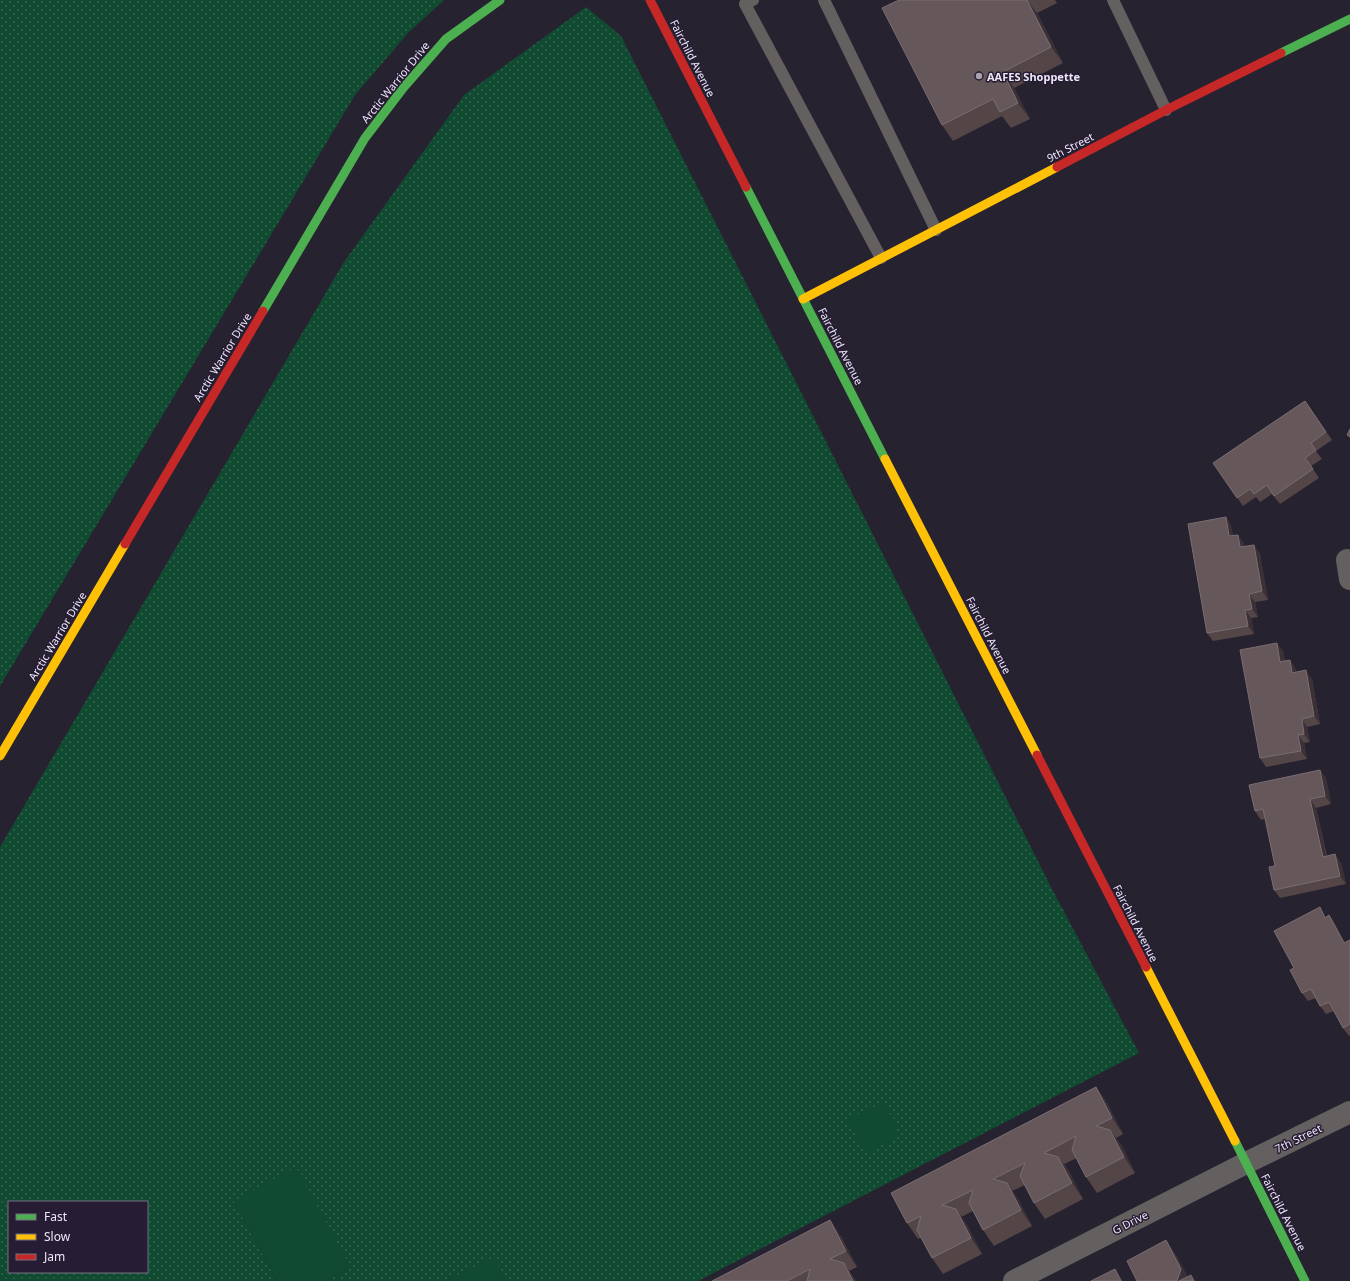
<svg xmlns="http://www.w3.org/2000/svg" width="1350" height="1281" font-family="'Noto Sans',sans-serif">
<defs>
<pattern id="grass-dots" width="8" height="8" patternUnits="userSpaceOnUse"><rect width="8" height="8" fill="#104a31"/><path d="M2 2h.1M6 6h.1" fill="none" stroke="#336450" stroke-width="1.8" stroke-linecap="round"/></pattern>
</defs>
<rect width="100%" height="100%" fill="#27222f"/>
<g fill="url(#grass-dots)" fill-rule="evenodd">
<path d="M0,0H444L408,33L355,95L0,686Z"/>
<path d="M586,7L621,36L1052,889L1139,1053L698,1281H505L494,1258L445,1281H326L351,1268L234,1201L277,1281H0V847L344,262L464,95ZM9,1202H147V1272H9Z"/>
</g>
<g fill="#104a31">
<path d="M884,1102L900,1136L865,1153L848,1119Z"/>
<path d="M296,1167L351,1268L326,1281H277L234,1201Z"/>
<path d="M494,1257L505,1281H445Z"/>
</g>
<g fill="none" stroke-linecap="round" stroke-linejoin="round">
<g stroke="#656060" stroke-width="12">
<path d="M753,0L745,4L881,258"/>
<path d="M824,0L936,230"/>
<path d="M1113,0L1166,110"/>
</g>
<g stroke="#656060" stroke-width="22">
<path d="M1347,560L1350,579"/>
<path d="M1014,1281L1246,1163L1350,1112"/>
</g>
<g stroke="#4caf50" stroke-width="9">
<path d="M1281,53L1350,19"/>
<path d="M746,187L885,459"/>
<path d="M263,311L365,138L404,87L446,39L500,0"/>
<path d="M1235,1141L1305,1281"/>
</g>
<g stroke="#ffc107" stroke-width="9">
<path d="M803,299L1057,167"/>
<path d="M885,459L1037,755"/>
<path d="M0,756L125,544"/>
<path d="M1146,967L1235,1141"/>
</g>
<g stroke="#c62828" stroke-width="9">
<path d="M650,0L746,187"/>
<path d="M1057,167L1166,110L1281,53"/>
<path d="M125,544L263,311"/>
<path d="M1037,755L1146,967"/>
</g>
</g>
<g fill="#544647">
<path d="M899,0H1055L1057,3L1037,13L1063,63L1014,88L1030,119L1011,128L1002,116L953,141L942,125Z"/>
<path d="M1305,401L1332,440L1316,451L1322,459L1311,466L1319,478L1280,504L1272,494L1260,502L1256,497L1243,506L1213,463Z"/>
<path d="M1226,517L1231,526L1233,536L1244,543V547L1254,545L1260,554L1268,600L1255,602L1258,617L1251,618L1254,634L1213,641L1207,633Z"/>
<path d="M1283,651L1285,661L1290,660L1295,668L1296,672L1312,679L1320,724L1307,727L1310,742L1304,743L1307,759L1266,767L1260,758Z"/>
<path d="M1320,770L1326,778L1331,804L1316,808L1327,856L1335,854L1341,863L1346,884L1280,898L1274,890L1275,866L1265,819L1261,820L1255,811Z"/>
<path d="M1329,915L1335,924L1345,943L1350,940V1035L1349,1036L1343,1028L1334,1011L1326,1014L1320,1006L1316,998L1308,1001L1302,993L1294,968L1326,917Z"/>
<path d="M1096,1087L1107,1103L1123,1134L1116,1138L1122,1146L1135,1173L1097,1193L1086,1177L1077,1158L1064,1164L1070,1173L1083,1199L1045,1219L1034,1203L1025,1185L1012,1191L1018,1199L1032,1226L994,1246L983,1230L973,1211L961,1217L967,1225L982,1254L943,1274L932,1258L921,1238L918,1239L907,1223Z"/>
<path d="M841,1236L857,1267L849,1271L856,1281H712Z"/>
</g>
<g fill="#3b3036">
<path d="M1027,0L1037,13L1063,63L1051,47Z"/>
<path d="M1003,72L1014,88L1030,119L1018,103Z"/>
<path d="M1226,517L1231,526L1235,545L1229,536Z"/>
<path d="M1238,535L1244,543L1246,556L1240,547Z"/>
<path d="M1254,545L1260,554L1268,600L1262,591Z"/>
<path d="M1249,594L1255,602L1258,617L1252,609Z"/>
<path d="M1245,610L1251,618L1254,634L1248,626Z"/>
<path d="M1277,643L1283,651L1286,670L1280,662Z"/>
<path d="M1290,660L1295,668L1298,681L1292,673Z"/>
<path d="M1306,670L1312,679L1320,724L1314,716Z"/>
<path d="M1302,719L1307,727L1310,742L1304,734Z"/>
<path d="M1298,735L1304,743L1307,759L1301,751Z"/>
<path d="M1320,770L1326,778L1331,804L1325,796Z"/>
<path d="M1310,799L1316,808L1328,865L1323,857Z"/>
<path d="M1335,854L1341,863L1346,884L1340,876Z"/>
<path d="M1320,907L1325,915L1331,926L1325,918Z"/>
<path d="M1329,915L1335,924L1350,951L1344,943Z"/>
<path d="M1096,1087L1107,1103L1123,1134L1112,1118Z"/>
<path d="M1110,1130L1122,1146L1135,1173L1124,1157Z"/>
<path d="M1058,1157L1070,1173L1083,1199L1072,1183Z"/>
<path d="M1007,1183L1018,1199L1032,1226L1021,1210Z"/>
<path d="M956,1209L967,1225L982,1254L971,1238Z"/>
<path d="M830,1220L841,1236L857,1267L846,1251Z"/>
<path d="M1166,1240L1177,1256L1190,1281H1177Z"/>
<path d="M844,1263L855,1279L856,1281H853Z"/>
<path d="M1115,1269L1123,1281H1121Z"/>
</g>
<g fill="#65575a" stroke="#7a6e73">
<path d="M899,0H1027L1051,47L1003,72L1018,103L1000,112L993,99L942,125L882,8Z"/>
<path d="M1305,401L1326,432L1311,443L1316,450L1305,458L1313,469L1274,496L1267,485L1254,494L1250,489L1237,498L1213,463Z"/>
<path d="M1350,429V437L1347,435Z"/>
<path d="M1226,517L1229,536L1238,535L1240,547L1254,545L1262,591L1249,594L1252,609L1245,610L1248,626L1207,633L1188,524Z"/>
<path d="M1277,643L1280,662L1290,660L1292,673L1306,670L1314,716L1302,719L1304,734L1298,735L1301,751L1260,758L1240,650Z"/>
<path d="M1320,770L1325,796L1310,799L1323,857L1335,854L1340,876L1274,890L1269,867L1275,866L1263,809L1255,811L1249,785Z"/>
<path d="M1320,907L1325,918L1329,915L1344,943L1350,940V1024L1343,1028L1329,1002L1320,1006L1311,989L1302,993L1290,970L1294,968L1274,931Z"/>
<path d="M1096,1087L1112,1118L1096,1126L1110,1130L1124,1157L1086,1177L1072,1150L1076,1136L1044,1153L1058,1157L1072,1183L1034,1203L1020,1176L1025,1163L993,1179L1007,1183L1021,1210L983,1230L969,1203L973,1190L942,1205L956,1209L971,1238L932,1258L917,1230L921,1216L907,1223L891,1193Z"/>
<path d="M830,1220L846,1251L830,1259L844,1263L853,1281H807L810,1269L787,1281H712Z"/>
<path d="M1166,1240L1181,1269L1177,1281H1137L1127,1261Z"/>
<path d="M1115,1269L1121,1281H1091Z"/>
<path d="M1191,1275L1194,1281H1179Z"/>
</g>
<circle fill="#a8a2b1" stroke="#261d34" stroke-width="1.5" cx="979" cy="76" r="4"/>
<g text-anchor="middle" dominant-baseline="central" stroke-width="3" stroke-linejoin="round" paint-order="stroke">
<g font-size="11" fill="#ede7f7" stroke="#261d34">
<text transform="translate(693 58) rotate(63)">Fairchild Avenue</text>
<text transform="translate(395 82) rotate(-51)">Arctic Warrior Drive</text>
<text transform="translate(1070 147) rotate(-27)">9th Street</text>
<text transform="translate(841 346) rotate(63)">Fairchild Avenue</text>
<text transform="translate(222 357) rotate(-59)">Arctic Warrior Drive</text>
<text transform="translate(989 635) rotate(63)">Fairchild Avenue</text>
<text transform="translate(57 636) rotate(-59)">Arctic Warrior Drive</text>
<text transform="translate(1136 923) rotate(63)">Fairchild Avenue</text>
<text transform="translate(1298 1138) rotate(-26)">7th Street</text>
<text transform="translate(1284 1212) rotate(63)">Fairchild Avenue</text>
<text transform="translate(1130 1222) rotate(-27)">G Drive</text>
</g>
<g font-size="11" font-weight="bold" fill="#ede7f7" stroke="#261d34" text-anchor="start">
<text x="987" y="76">AAFES Shoppette</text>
</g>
</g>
<rect x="8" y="1201" width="140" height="72" fill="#261d34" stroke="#766e82"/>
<rect x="16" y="1214" width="20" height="6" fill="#4caf50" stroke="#766e82"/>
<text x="44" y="1221" font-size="12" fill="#ede7f7">Fast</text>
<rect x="16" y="1234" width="20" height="6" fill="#ffc107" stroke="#766e82"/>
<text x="44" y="1241" font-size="12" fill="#ede7f7">Slow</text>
<rect x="16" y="1254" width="20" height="6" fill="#c62828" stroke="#766e82"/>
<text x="44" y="1261" font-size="12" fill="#ede7f7">Jam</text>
</svg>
